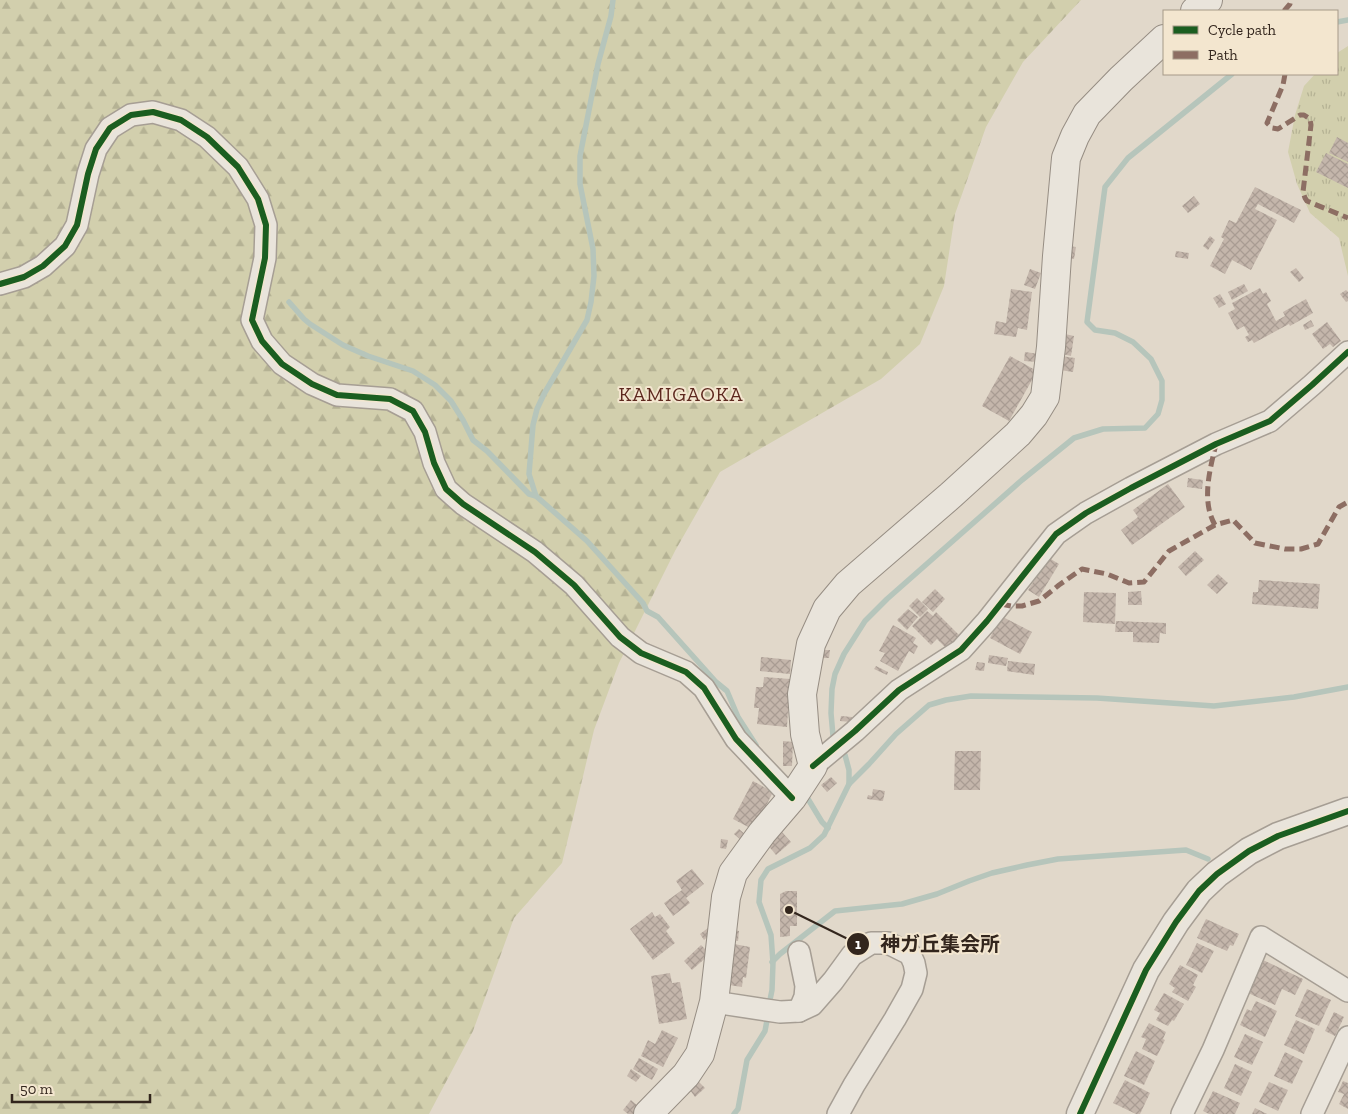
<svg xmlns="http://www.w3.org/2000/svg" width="1348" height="1114" font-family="'Zilla Slab','Noto Sans JP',serif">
<defs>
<pattern id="grass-tufts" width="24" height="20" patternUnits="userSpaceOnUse" patternTransform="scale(1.25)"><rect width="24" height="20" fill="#d2cfad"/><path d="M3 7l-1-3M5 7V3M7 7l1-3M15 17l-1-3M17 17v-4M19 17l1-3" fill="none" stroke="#b5b294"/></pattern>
<pattern id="forest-firs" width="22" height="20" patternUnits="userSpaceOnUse" patternTransform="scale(1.25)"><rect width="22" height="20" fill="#d2cfad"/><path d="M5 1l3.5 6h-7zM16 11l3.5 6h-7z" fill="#b5b294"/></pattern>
<pattern id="building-cross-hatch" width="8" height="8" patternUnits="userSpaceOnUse" patternTransform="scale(1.25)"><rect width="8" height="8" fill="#c4b6ab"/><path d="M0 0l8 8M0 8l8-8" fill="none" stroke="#a99c93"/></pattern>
</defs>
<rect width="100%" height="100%" fill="#e1d8ca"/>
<path fill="url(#grass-tufts)" d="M1348,46V276L1339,238L1310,213L1297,184L1288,152L1295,115L1304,86L1315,74H1337V53Z"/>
<path fill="url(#forest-firs)" d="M0,0H1081L1023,62L986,127L955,214L944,286L920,344L881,379L720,472L675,551L619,663L594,730L575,810L562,863L514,918L473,1031L429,1114H0Z"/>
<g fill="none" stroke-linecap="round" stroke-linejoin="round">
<g stroke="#b6c5bb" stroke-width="5.5">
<path d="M613,0L611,16L598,64L580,156V184L593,249L594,276L591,302L587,320L544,394L537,409L533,425L529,474L536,496L587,541L643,603L647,611L658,617L716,682L727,691L738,717L756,745"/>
<path d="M1337,22L1348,20"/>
<path d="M289,302L304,319L310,324L343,345L368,356L413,371L435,385L451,401L463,420L473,440L487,451L529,494L536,496"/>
<path d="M833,736L831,713L832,689L835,674L844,654L865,621L887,599L1022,480L1074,438L1103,429L1145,428L1158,414L1162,400V381L1151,359L1133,342L1115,333L1095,330L1087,322L1105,187L1128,158L1232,74"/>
<path d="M845,755L849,770V784"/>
<path d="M805,794L822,822L828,828"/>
<path d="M772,962L780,954L835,911L902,904L937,894L969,881L992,873L1027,865L1058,859L1186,850L1208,859"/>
<path d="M769,1005L772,990L773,963L771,935L759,902L761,880L768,869L810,848L824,835L849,784L869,764L896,734L929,705L946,700L971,696L1097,698L1214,706L1294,697L1348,687"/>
<path d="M734,1114L738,1109L747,1060L765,1031L768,1015"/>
</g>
</g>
<g fill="url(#building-cross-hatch)">
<path d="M1337,137L1348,143V162L1329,153Z"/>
<path d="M1326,153L1348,164V188L1316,172Z"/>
<path d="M1255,187L1301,210L1294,223L1258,204L1255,209L1277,220L1251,270L1232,260L1225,274L1210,266L1224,239L1221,237L1229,220L1236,223Z"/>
<path d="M1194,196L1200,204L1188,213L1182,206Z"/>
<path d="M1210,236L1215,240L1208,250L1203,246Z"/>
<path d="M1069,246L1076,247L1074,259L1067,258Z"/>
<path d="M1176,251L1189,253L1188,259L1175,257Z"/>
<path d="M1296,268L1304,278L1299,282L1290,272Z"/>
<path d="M1030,269L1041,273L1035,289L1024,285Z"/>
<path d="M1244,284L1248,291L1232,300L1228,292Z"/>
<path d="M1260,288L1263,294L1266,292L1271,301L1267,304L1276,321L1285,316L1283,312L1306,299L1313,313L1290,326L1289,324L1254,343L1252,340L1248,342L1245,337L1249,335L1244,326L1237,330L1228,313L1235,309L1232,303Z"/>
<path d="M1011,289L1032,292L1027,330L1018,328L1016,337L994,334L996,321L1006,323Z"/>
<path d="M1346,290L1348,292V301L1346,302L1340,294Z"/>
<path d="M1220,294L1226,304L1219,308L1213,298Z"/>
<path d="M1311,320L1314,326L1305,330L1303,325Z"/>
<path d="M1327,322L1341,341L1333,347L1330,344L1323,349L1312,334Z"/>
<path d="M1065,334L1074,336L1071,356L1062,354Z"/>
<path d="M1025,352L1039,354L1038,362L1024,361Z"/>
<path d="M1010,356L1037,371L1009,421L982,406Z"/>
<path d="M1061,356L1075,358L1073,372L1060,370Z"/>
<path d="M1188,478L1203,480L1202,489L1187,487Z"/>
<path d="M1168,484L1185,507L1132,545L1121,530L1138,517L1133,510Z"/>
<path d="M1195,551L1204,560L1186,576L1178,567Z"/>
<path d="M1049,558L1059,564L1039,597L1028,590Z"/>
<path d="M1218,574L1228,583L1217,594L1207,585Z"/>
<path d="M1259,580L1320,584L1318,609L1252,604L1253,592H1258Z"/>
<path d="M935,589L945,599L933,612L922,602Z"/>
<path d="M1141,591L1142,605H1128V592Z"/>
<path d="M1084,592L1116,593L1115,624L1083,622Z"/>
<path d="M917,598L928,609L920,617L909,606Z"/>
<path d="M908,609L918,617L907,630L897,620Z"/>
<path d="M927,611L933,616L936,612L960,636L947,649L937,639L931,645L912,626Z"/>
<path d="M1001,616L1032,632L1020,654L990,638Z"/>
<path d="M1116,621L1166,623V634L1160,633L1159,643L1133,642V632H1115Z"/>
<path d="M893,625L916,638L913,643L918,646L914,654L909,651L898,671L880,661L885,653L879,651Z"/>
<path d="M823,650H830L829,658H823Z"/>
<path d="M989,655L1008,658L1006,666L988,663Z"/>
<path d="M761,657L791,660L790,674L760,671Z"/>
<path d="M1008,661L1035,664L1034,675L1007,671Z"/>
<path d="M977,662L985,663L984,671L975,670Z"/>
<path d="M876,666L888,672L887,675L874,669Z"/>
<path d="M764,677L790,679L787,727L757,724L759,708H754L756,687H763Z"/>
<path d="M841,716L852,717L851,722L840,721Z"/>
<path d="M783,741L793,742L792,766H783Z"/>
<path d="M955,751H981L980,790H954Z"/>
<path d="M831,777L837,783L827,792L821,785Z"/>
<path d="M753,781L773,792L754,830L733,819Z"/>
<path d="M873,789L885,791L883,801L867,799L868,795L872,796Z"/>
<path d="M739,829L747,836L742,841L734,834Z"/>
<path d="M781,831L791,842L776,855L767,844Z"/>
<path d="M721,839L728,840L726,849L720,848Z"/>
<path d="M692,869L704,884L686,898L690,903L673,916L664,903L682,890L676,881Z"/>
<path d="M786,891H797V926H790V936L780,937V894Z"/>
<path d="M652,912L655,917L660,914L670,927L666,931L675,943L653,960L630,929Z"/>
<path d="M1206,919L1239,934L1233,946L1230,945L1227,951L1197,938Z"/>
<path d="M708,928L712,933L704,940L700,934Z"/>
<path d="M731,929L739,931L738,941L729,940Z"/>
<path d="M1197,943L1214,951L1202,973L1186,965Z"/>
<path d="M734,944L750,947L746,978L743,977L742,987L729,985Z"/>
<path d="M701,945L710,954L692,970L684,961Z"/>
<path d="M1263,960L1303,979L1295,995L1282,989L1275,1005L1248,993Z"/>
<path d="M1180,965L1198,975L1193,985L1196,987L1188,1001L1172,992L1175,988L1169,984Z"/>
<path d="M670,973L672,983L680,982L687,1019L659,1024L651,976Z"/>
<path d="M1307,989L1331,1000L1319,1026L1295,1016Z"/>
<path d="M1164,993L1184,1004L1174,1021L1172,1020L1168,1026L1156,1020L1160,1013L1154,1010Z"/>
<path d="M1256,1001L1277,1011L1265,1037L1240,1025L1247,1009L1251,1011Z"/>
<path d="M1334,1012L1344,1017L1335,1036L1325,1031Z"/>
<path d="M1296,1020L1315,1029L1304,1054L1284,1045Z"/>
<path d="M1149,1023L1166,1032L1163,1039L1165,1040L1157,1056L1142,1049L1146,1039L1141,1037Z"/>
<path d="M662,1030L678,1038L663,1067L641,1056L648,1040L655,1044Z"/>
<path d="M1245,1034L1263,1042L1252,1065L1234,1057Z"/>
<path d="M1136,1051L1155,1061L1144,1085L1124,1076Z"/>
<path d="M1285,1052L1303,1061L1292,1084L1274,1076Z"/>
<path d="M639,1058L658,1069L652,1080L633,1069Z"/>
<path d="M1235,1064L1252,1072L1241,1096L1224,1088Z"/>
<path d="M631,1069L641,1076L636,1082L627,1076Z"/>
<path d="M696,1079L705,1088L695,1097L687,1086Z"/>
<path d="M1125,1080L1150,1093L1140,1114H1136L1113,1103Z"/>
<path d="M1343,1081L1348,1083V1109L1339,1104L1344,1094L1338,1092Z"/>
<path d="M1269,1082L1288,1090L1278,1111L1259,1102Z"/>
<path d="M1213,1091L1240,1103L1235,1114H1209L1203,1111Z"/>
<path d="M631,1100L639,1107L634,1114H628L623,1110Z"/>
<path d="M1255,1108L1267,1114H1252Z"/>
</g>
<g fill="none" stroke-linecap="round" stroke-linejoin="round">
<g stroke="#a69e94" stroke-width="24">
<g id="minor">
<path d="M0,284L24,277L43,266L65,246L77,225L88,174L96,149L110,128L131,115L153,112L181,120L207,137L238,167L258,199L266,225L265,258L252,320L262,341L282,364L312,384L337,395L390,399L413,411L425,432L434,463L446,489L463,504L535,552L574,585L620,637L641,653L686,672L704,688L736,739L792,798"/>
<path d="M813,766L855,731L899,690L961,650L987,621L1056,534L1086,513L1131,488L1216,444L1270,421L1312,385L1348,352"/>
<path d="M714,1002L780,1012L799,1011L812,1005L833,981L852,955L871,943H888L910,954L914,963L916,973L912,989L895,1019L854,1085L838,1114"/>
<path d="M799,1011L805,997L806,986L799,952"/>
<path d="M1182,1114L1213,1050L1261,937L1348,991"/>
<path d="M1312,1114L1348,1037"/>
</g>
</g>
<g stroke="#a69e94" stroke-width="29">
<path id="tertiary" d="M1080,1114L1146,970L1176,922L1199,891L1217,874L1249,851L1278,836L1348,811"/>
</g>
<g stroke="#968d83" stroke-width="30">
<g id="secondary">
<path d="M1195,11L1208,0"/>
<path d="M648,1114L686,1075L700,1054L714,1002L726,897L733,873L762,833L792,798L813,766L805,734L802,694L811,644L827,609L848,584L951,495L1018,434L1034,415L1045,397L1051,347L1057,256L1066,158L1075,136L1087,114L1121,79L1164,39"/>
</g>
</g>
<use href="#minor" stroke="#e9e4db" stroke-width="21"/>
<use href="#tertiary" stroke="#e9e4db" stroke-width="26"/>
<use href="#secondary" stroke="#e9e4db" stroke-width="28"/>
<g stroke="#8d6e63" stroke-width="5" stroke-dasharray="10 5" stroke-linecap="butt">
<path d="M1284,11L1290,4L1291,0"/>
<path d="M1285,74L1283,85L1267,123L1272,128L1278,129L1300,115H1304L1310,119L1311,125L1303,192L1305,198L1307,201L1348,218"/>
<path d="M1215,525C1201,501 1210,469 1216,444"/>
<path d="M1001,604L1011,606H1022L1039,601L1059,585L1082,569L1107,574L1129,583L1144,582L1169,551L1215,525L1233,520L1255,543L1285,549H1301L1318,544L1339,507L1348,502"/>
</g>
<g stroke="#f3e6cf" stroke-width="9">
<g id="cycleway">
<path d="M0,284L24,277L43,266L65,246L77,225L88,174L96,149L110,128L131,115L153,112L181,120L207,137L238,167L258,199L266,225L265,258L252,320L262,341L282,364L312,384L337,395L390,399L413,411L425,432L434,463L446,489L463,504L535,552L574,585L620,637L641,653L686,672L704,688L736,739L792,798"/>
<path d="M813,766L855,731L899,690L961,650L987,621L1056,534L1086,513L1131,488L1216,444L1270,421L1312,385L1348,352"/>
<path d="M1080,1114L1146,970L1176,922L1199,891L1217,874L1249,851L1278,836L1348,811"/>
</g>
</g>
<use href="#cycleway" stroke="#1b5e20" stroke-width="6"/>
</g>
<g text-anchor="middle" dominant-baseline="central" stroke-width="4" stroke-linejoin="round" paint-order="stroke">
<g font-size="20" letter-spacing="1" fill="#5d281e" stroke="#f3e6cf">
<text x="681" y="394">KAMIGAOKA</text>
</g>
</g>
<path fill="none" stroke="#33261d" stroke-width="2" d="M789 910L858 944"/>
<g fill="#33261d" stroke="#f3e6cf" stroke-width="2">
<circle cx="789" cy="910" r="5"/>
<circle cx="858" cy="944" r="12"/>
</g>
<g font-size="15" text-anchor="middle" font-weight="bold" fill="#fff">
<text x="858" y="949">1</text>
</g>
<g font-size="20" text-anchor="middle" font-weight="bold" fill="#33261d" stroke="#f3e6cf" stroke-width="4" stroke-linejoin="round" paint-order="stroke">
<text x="940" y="951">神ガ丘集会所</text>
</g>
<rect x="1163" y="10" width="175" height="65" fill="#f3e6cf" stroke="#a69988"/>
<rect x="1173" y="26" width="25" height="8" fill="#1b5e20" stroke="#a69988"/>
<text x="1208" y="35" font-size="15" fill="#33261d">Cycle path</text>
<rect x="1173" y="51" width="25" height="8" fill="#8d6e63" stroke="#a69988"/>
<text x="1208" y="60" font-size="15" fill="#33261d">Path</text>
<path d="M12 1094v8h138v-8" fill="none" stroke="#33261d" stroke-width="2.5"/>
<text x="20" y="1094" font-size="15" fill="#33261d" stroke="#f3e6cf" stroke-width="4" paint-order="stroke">50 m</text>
</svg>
